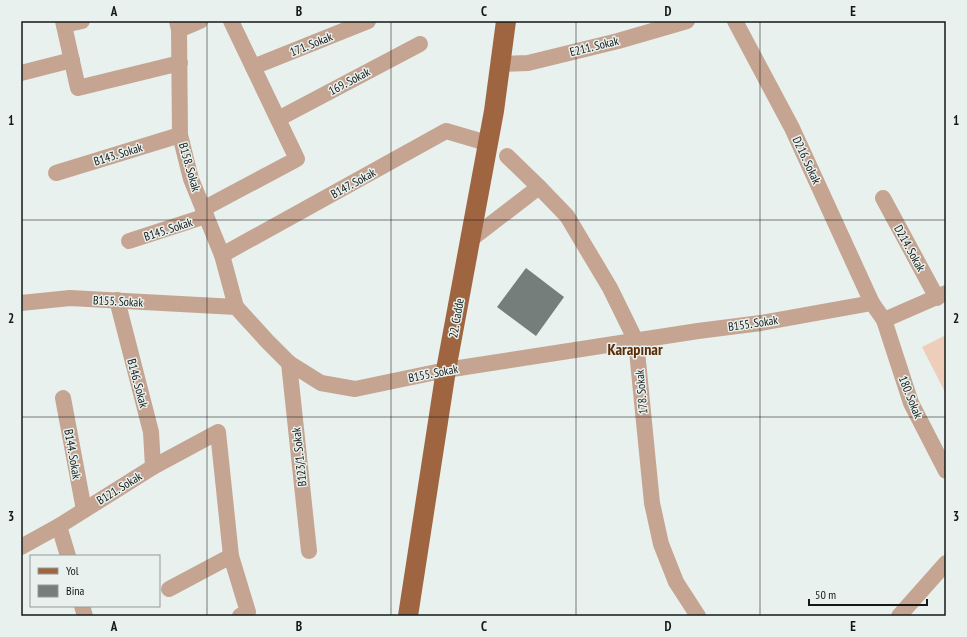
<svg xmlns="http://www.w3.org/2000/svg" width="967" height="637" font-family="'PT Sans Narrow',sans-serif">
<rect width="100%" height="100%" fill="#e8f1ee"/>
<path fill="#eecdba" d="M946,335V394L922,347Z"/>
<path fill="#767e7c" d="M526,268L564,297L536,336L497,307Z"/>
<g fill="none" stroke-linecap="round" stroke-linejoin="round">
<g stroke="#c5a491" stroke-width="16">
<path d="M63,21L78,88L180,63"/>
<path d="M177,21L179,30L180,135L191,179L222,255L236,307"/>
<path d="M735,21L792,128L872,303L884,320L946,293"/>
<path d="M64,25L82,21"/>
<path d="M179,30L200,21"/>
<path d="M500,64L528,63L618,41L687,21"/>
<path d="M253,67L368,21"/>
<path d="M21,73L72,60"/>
<path d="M278,119L420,44"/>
<path d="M507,156L539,187"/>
<path d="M56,173L180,135"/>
<path d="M883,198L937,298"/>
<path d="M203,209L297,159L231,21"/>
<path d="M470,240L539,187L567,216L610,288L636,341L652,503L661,544L676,582L698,616"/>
<path d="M129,241L206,216"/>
<path d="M222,255L446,131L487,143"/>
<path d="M117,300L151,432L153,467"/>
<path d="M21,303L70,298L236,307L267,341L289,363L321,383L355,389L446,370L698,331L761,323L872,303"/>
<path d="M884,320L911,403L946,471"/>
<path d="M289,363L309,551"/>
<path d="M63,398L84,510"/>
<path d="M59,526L68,556"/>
<path d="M21,547L59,526L153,467L218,432L231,556L248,612L240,616"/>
<path d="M169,589L231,556"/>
<path d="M82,606L85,616"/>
<path d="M899,616L946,563"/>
</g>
<path stroke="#9e6540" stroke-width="20" d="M408,616L446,370L494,111L506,21"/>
</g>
<path fill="none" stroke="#151817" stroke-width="1" stroke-opacity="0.55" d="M207,21V616M391,21V616M576,21V616M760,21V616M21,220H946M21,417H946"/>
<g text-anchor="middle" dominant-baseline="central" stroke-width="3" stroke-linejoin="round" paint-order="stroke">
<g font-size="12" fill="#151817" stroke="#e8f1ee">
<text transform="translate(311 44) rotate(-22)">171. Sokak</text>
<text transform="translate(594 46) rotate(-14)">E211. Sokak</text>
<text transform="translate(349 81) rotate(-28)">169. Sokak</text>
<text transform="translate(118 154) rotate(-17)">B143. Sokak</text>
<text transform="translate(807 160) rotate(65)">D216. Sokak</text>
<text transform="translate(190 167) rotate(74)">B158. Sokak</text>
<text transform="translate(353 183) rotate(-29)">B147. Sokak</text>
<text transform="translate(168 229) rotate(-18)">B145. Sokak</text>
<text transform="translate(910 248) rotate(61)">D214. Sokak</text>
<text transform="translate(118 301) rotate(3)">B155. Sokak</text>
<text transform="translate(456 318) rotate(-80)">22. Cadde</text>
<text transform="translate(753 323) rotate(-8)">B155. Sokak</text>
<text transform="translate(433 373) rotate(-11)">B155. Sokak</text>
<text transform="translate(138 383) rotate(75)">B146. Sokak</text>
<text transform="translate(641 392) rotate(-95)">178. Sokak</text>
<text transform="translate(911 397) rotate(68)">180. Sokak</text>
<text transform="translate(73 454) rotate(80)">B144. Sokak</text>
<text transform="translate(299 457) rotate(-96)">B123/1. Sokak</text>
<text transform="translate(119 488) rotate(-32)">B121. Sokak</text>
</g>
<g font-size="16" font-weight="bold" fill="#5b2d0b" stroke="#e8f1ee">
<text x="635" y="349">Karapınar</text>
</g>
</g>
<rect width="967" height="637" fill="none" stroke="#e8f1ee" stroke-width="44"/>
<rect x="30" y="555" width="130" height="52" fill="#e8f1ee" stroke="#949a98"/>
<rect x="38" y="568" width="20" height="6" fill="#9e6540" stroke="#949a98"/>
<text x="66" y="575" font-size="12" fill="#151817">Yol</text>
<rect x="38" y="585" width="20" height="12" fill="#767e7c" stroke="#949a98"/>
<text x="66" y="595" font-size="12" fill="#151817">Bina</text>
<path d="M809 599v6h118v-6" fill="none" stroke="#151817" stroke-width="2"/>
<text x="815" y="599" font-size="12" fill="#151817" stroke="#e8f1ee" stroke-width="3" paint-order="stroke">50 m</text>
<rect x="22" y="22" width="923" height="593" fill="none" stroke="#151817" stroke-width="1.5"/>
<g font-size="13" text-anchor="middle" font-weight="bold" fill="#151817">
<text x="114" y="16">A</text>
<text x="299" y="16">B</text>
<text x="484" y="16">C</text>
<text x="668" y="16">D</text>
<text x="853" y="16">E</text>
<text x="11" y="125">1</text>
<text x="956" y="125">1</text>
<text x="11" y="323">2</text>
<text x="956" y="323">2</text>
<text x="11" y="521">3</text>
<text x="956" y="521">3</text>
<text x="114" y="631">A</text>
<text x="299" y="631">B</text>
<text x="484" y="631">C</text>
<text x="668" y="631">D</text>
<text x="853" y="631">E</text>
</g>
</svg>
